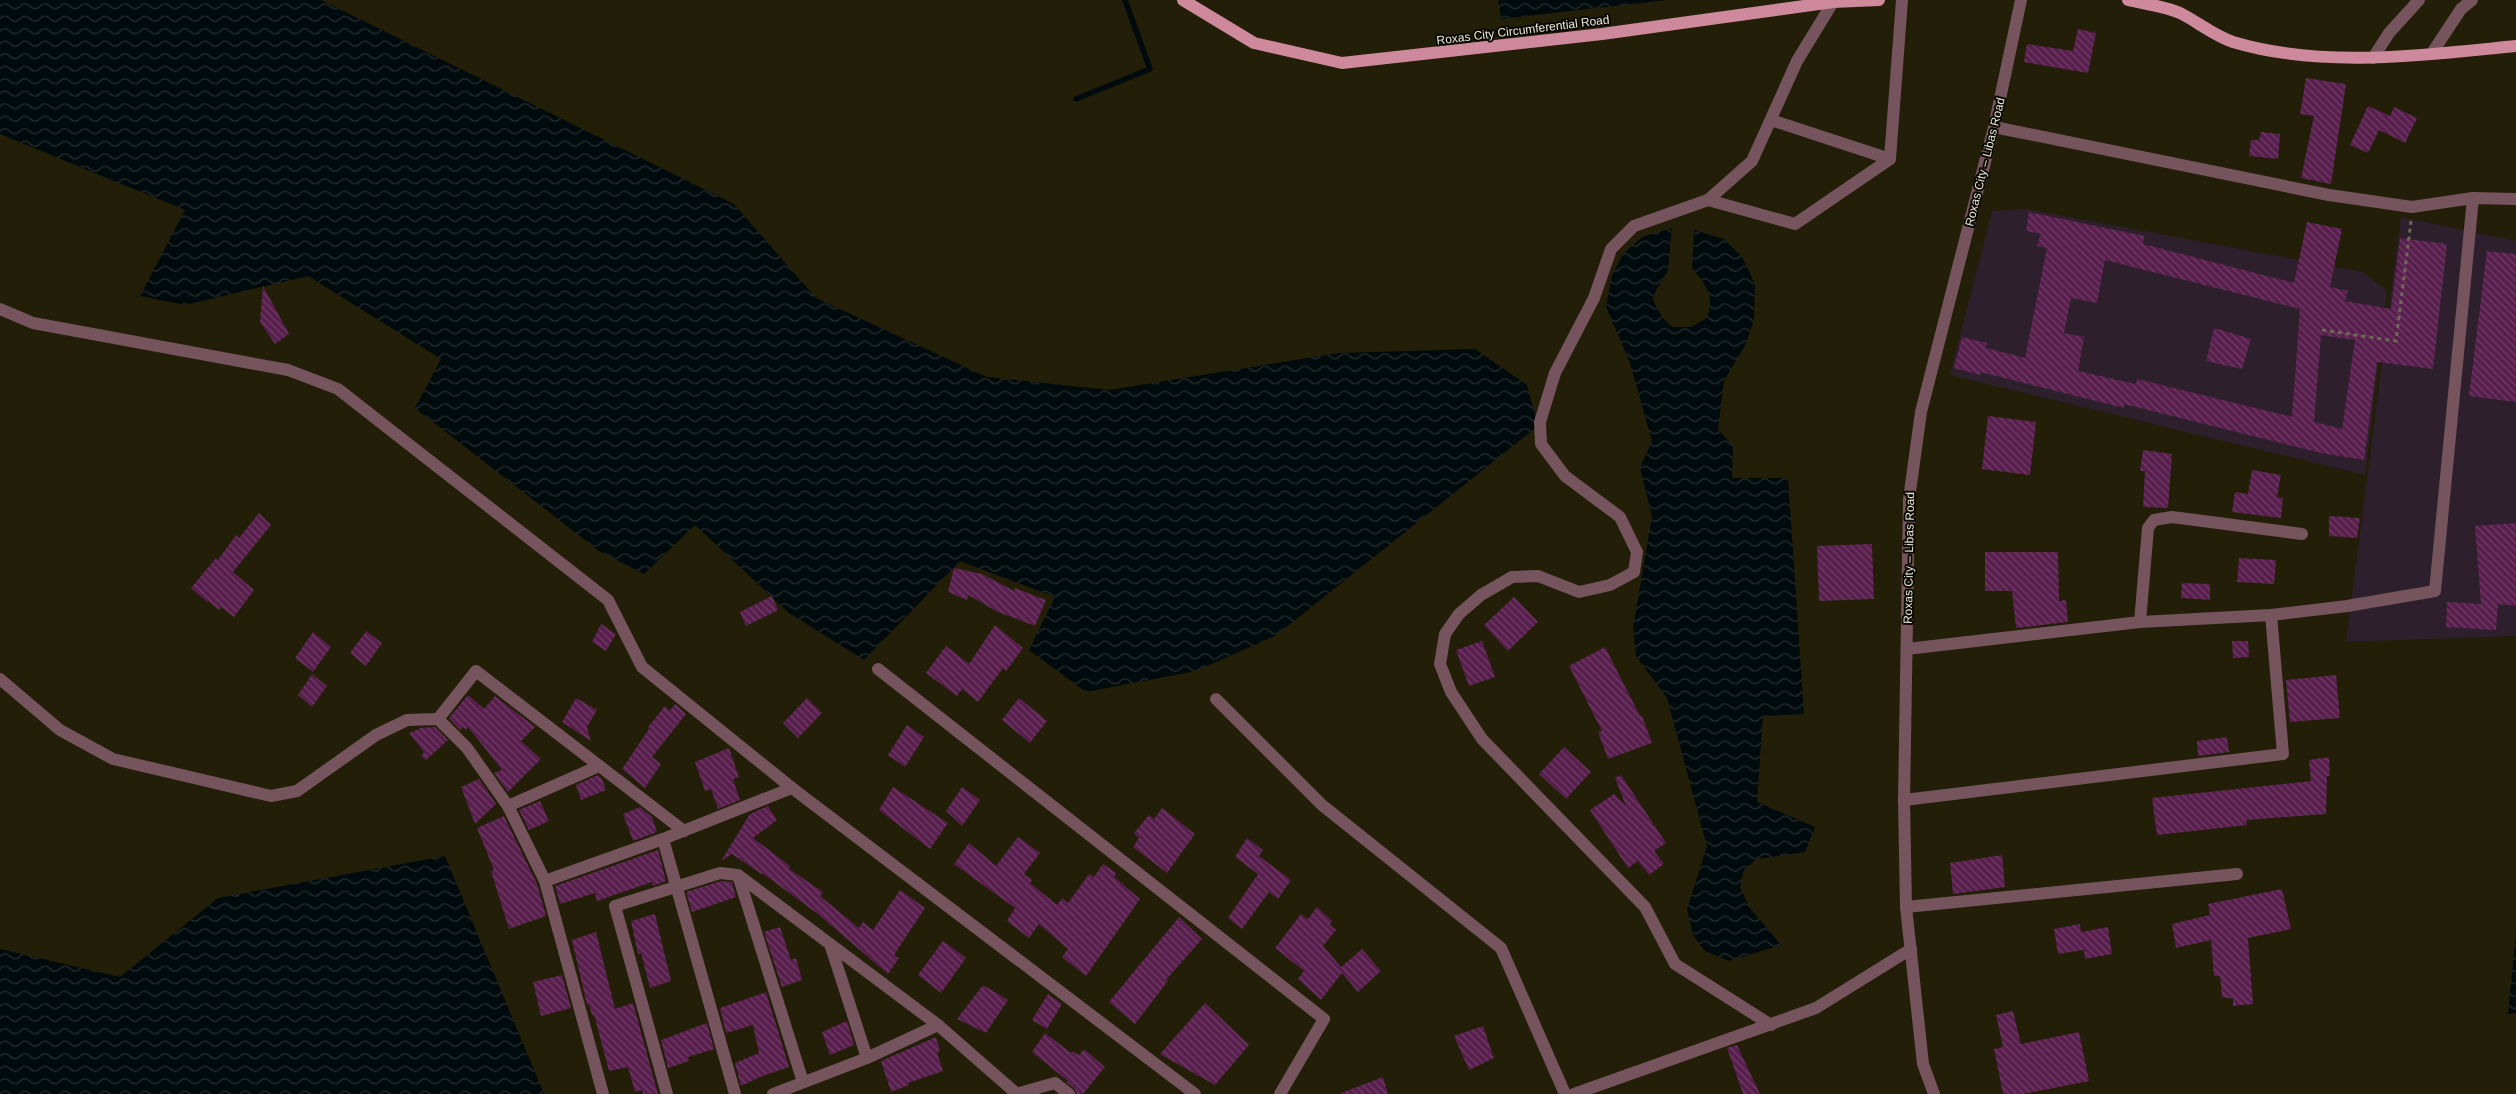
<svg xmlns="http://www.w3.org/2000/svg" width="2516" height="1094" font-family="Helvetica,sans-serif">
<defs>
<pattern id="water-waves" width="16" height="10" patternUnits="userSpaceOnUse" patternTransform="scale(1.25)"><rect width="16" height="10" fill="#010a0d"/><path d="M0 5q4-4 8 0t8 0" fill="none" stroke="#262e30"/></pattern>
<pattern id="building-back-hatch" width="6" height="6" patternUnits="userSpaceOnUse" patternTransform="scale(1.25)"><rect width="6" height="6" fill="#581e4d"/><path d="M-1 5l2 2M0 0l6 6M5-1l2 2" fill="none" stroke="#703f66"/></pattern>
</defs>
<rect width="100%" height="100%" fill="#221e07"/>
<g fill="#2d202c">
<path d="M2026,209L2363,272L2387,291L2365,475L1950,375L1992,211Z"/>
<path d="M2401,217L2516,241V636L2346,642Z"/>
</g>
<g fill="url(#water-waves)">
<path d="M0,0H321L734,204L816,298L987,377L1109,390L1339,353L1475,349L1527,385L1538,426L1275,636L1196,671L1086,692L1029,650L1055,597L960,561L864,660L789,613L695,525L644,574L599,551L415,408L441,359L308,276L185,305L140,296L185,210L0,134Z"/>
<path d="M1498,0H1667L1501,19Z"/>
<path d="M1672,228L1668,271L1656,290L1653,300L1662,317L1672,327H1691L1707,318C1715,294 1707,287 1692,268L1694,230L1724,239L1742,257L1755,284L1754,319L1746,344L1724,381L1718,429L1733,446L1732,478H1788L1804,714L1763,716L1757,802L1815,827L1805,852L1757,859L1744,869L1740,887L1750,908L1781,945L1729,961L1705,951L1693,935L1687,909L1707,846L1667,698L1636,656L1633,628L1652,516L1640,468L1652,441L1630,363L1606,307L1612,275L1624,253L1642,237Z"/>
<path d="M445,856L544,1094H0V949L120,977L218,898Z"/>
<path d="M2516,934V1013L2508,1014Z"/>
</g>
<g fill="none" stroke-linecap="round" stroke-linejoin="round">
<path stroke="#010a0d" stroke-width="5.5" d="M1076,99L1150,69L1125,0"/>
</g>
<g fill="url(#building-back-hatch)" fill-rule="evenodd">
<path d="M2078,29L2096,33L2088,73L2024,62L2027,44L2073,51Z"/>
<path d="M2306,78L2346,84L2331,184L2301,178L2314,116L2300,114Z"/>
<path d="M2368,106L2390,116L2394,107L2417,118L2405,143L2379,130L2368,153L2350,145Z"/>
<path d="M2261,132L2280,134L2278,159L2249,156L2251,140H2259Z"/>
<path d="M2029,212L2144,236L2143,244L2294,283L2307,222L2342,229L2330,287L2348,291L2345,301L2391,309L2400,238L2447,244L2433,369L2377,362L2364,460L2321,453L2124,404V408L1980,372V375L1954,368L1962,337L1987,343L1986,348L2025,358L2047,248L2037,246L2041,234L2026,231ZM2105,260L2300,309L2292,417L2137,379L2136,384L2078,371L2084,337L2064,333L2071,298L2097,303ZM2321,335L2355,340L2342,429L2314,422Z"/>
<path d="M2487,251L2516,254V402L2469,396Z"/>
<path d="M263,286L289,334L275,344L260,322Z"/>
<path d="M2214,328L2251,339L2242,369L2206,361Z"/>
<path d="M1988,416L2036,422L2030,475L1982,469Z"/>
<path d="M2143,450L2172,454L2168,508L2143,507L2145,471H2140Z"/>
<path d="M2252,470L2281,475L2277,497L2283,498L2281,518L2232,512L2235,492L2248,494Z"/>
<path d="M259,513L271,525L233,572L254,590L234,617L221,607L219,610L208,601L207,602L191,588L216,558L218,560L236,535L239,538Z"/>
<path d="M2329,516L2360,518L2357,538L2329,536Z"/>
<path d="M2516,523V606L2498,604L2496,630L2446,627L2447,602L2481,604L2475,526Z"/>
<path d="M1872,544L1874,599L1819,601L1817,546Z"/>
<path d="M1985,552H2058L2059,601L2066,600L2068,622L2016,628L2012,591H1985Z"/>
<path d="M2239,558L2276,560L2274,584L2237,582Z"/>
<path d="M954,568L982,574L1014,591L1015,588L1046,600L1035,626L998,612L968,595L967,600L948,592Z"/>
<path d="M2182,583L2210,584V600L2181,598Z"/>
<path d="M772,596L778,610L746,626L740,612Z"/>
<path d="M1514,597L1538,622L1508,651L1484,625Z"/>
<path d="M601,624L616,634L606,651L592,642Z"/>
<path d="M995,625L1023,648L1006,671L1003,668L978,702L962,689L957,696L926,673L946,646L969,664Z"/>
<path d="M366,631L382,643L366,666L350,653Z"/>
<path d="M313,632L331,647L313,672L295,658Z"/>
<path d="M1482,641L1495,677L1469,686L1456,650Z"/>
<path d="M2232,641H2248L2249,657L2233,658Z"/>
<path d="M1605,647L1640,716H1642L1652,743L1608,759L1598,732L1602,731L1569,666Z"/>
<path d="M312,674L327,686L312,707L298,695Z"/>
<path d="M2336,675L2340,718L2290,722L2286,680Z"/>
<path d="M468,695L484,709L495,696L535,727L521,741L541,759L508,792L494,773L502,770L468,727L466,730L463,727L460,730L449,718Z"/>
<path d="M576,698L597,710L587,727L591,741L562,722Z"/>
<path d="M807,698L822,713L798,738L783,723Z"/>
<path d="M1019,698L1047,721L1030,743L1002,720Z"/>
<path d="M675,704L686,714L652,757L661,764L645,788L622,769L649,729L648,727L665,706L670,711Z"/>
<path d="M907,725L924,737L905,767L888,755Z"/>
<path d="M435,727L448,740L426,760L421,756L424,752L409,733L421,728Z"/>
<path d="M2227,737L2229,752L2198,756L2197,741Z"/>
<path d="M1564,747L1591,772L1566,799L1539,774Z"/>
<path d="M729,748L739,777L733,779L740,800L718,809L711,789L705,791L695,762Z"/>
<path d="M2329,757L2330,776H2327L2326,814L2246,820L2247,825L2157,835L2152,798L2311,781L2309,760Z"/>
<path d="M598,775L602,779L606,790L581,800L576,785Z"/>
<path d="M1621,775L1666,843L1654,851L1664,864L1649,875L1638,861L1628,868L1590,810L1614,794L1626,806L1615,778Z"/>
<path d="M479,779L496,804L475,824L461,787Z"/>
<path d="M893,787L948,823L930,849L879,810Z"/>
<path d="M962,787L980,800L962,826L946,811Z"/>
<path d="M540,801L549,821L529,830L519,810Z"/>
<path d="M768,806L777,820L753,838L790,866L789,869L823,892L820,896L859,928L863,922L873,930L900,890L925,908L894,955L899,958L888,974L818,914L762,873L763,875L732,854L721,861L750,814Z"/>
<path d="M640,807L652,817L657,832L633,841L623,814Z"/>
<path d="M1162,808L1195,834L1167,873L1133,847L1139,838L1134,833L1149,815L1154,819Z"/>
<path d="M504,816L537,884L546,916L509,929L491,871L494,870L477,828Z"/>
<path d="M1018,837L1040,853L1024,874L1032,880L1030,883L1057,905L1062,898L1068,903L1089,874L1094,877L1103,864L1116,873L1114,877L1140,899L1086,976L1062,957L1068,949L1039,924L1029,938L1007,921L1015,908L954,864L969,843L996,866Z"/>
<path d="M1247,838L1263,850L1259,856L1291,880L1278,899L1269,892L1242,929L1228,918L1258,874L1235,857Z"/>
<path d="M658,850L666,881L653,886L652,882L597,901L595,893L560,904L555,886Z"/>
<path d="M2002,855L2005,887L1953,894L1950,863Z"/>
<path d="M721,881L732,882L736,897L692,912L686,892Z"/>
<path d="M2282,889L2291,929L2248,938L2253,1004L2233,1006V999L2222,997L2220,976H2214L2211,940L2176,948L2172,924L2210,915L2208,904Z"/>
<path d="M1317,907L1332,921L1330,925L1336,930L1323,946L1341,967L1362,949L1381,971L1358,992L1342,973L1321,1000L1298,979L1304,971L1275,948L1301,914L1308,919Z"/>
<path d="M655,914L671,981L650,988L641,953L638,954L631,921Z"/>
<path d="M1179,917L1202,939L1166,980L1168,981L1135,1024L1109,1002Z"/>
<path d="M2080,924L2081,932L2108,927L2112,954L2085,959L2084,950L2058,954L2054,929Z"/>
<path d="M780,927L791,960L796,958L802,980L782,987L764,932Z"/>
<path d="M596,932L615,1009L633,1003L658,1094H643L642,1090L635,1092L628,1067L609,1071L594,1015H592L589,1004L587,1005L572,940Z"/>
<path d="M943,941L966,958L941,993L918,975Z"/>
<path d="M562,975L571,1008L541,1016L533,982Z"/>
<path d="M983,985L1008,1000L986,1033L957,1019Z"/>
<path d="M766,992L789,1067L760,1077L741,1086L735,1063L759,1053L753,1025L726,1033L720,1008Z"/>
<path d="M1048,994L1062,1004L1047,1029L1032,1020Z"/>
<path d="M1205,1003L1249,1045L1215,1085L1160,1054Z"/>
<path d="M2013,1011L2021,1044L2079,1032L2089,1081L2023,1094H2003L1994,1049L2003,1047L1996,1015Z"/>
<path d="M847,1021L854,1045L830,1055L822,1032Z"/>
<path d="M707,1023L714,1049L688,1057L689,1061L668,1068L661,1040Z"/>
<path d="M1483,1026L1494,1058L1469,1070L1454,1036Z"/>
<path d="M1045,1033L1071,1053L1072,1051L1079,1055L1084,1049L1105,1067L1083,1094H1077L1074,1088L1066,1082L1068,1081L1032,1052Z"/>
<path d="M936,1037L940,1051L937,1052L943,1071L908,1083L909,1085L891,1092L881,1061Z"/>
<path d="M1737,1045L1760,1094H1743L1727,1048Z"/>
<path d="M1383,1077L1388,1094H1341V1093Z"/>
</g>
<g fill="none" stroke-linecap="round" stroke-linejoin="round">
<path stroke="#6c6955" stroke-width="3" stroke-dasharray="4 4" stroke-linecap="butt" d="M2322,330L2396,341L2411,221"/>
<g stroke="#76545d" stroke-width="12">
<path d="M2432,53L2461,9L2472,0"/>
<path d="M2373,58L2389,33L2419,0"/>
<path d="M1771,120L1890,159"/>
<path d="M1994,127L2329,195L2412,207L2473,198"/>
<path d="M1708,200L1795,224L1890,159L1902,0"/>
<path d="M0,309L33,323L288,370L338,389L608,600L642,667L792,788L1195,1094"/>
<path d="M2140,622L2148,528L2154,520L2172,517L2302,534"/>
<path d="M1907,649L2140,622L2271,615L2347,606L2435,591L2473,198L2516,199"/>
<path d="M878,669L1324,1019L1280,1094"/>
<path d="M0,679L60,730L113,759L271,796L297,791L376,735L407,720L438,719L467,748L508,806L545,881L603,1094"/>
<path d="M1216,699L1322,805L1501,948L1565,1094"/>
<path d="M438,719L476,671L684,831"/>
<path d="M1904,800L2283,754L2271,615"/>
<path d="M508,806L599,766"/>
<path d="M663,839L735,1094"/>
<path d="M738,875L803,1082"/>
<path d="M545,881L663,839L792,788"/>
<path d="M1906,907L2237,874"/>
<path d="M830,944L867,1058"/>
<path d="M1771,1025L1675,964L1645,907L1482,739L1451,692L1440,664L1445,634L1459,614L1481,595L1512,577L1538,576L1579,592L1610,585L1634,572L1637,552L1620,517L1565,476L1541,444L1540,422L1555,373L1594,298L1611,249L1634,226L1708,200L1752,161L1797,61L1833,2"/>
<path d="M667,1094L615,906L720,873L738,875L938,1025L1017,1094"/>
<path d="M773,1094L867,1058L938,1025"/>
<path d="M1016,1094L1055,1083L1069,1094"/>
<path d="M1574,1094L1816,1008L1911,949"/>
<path d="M1934,1094L1923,1064L1906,907L1904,800L1909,499L1921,412L1994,127L2021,0"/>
</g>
<g stroke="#ce899d" stroke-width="12">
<path d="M1183,0L1254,43L1342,63L1602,34L1833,2L1879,0"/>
<path d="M2128,0C2144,4 2165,6 2180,13C2198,22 2213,35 2233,42C2323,69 2424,55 2516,46"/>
</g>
</g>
<g text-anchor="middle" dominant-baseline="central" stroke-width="4" stroke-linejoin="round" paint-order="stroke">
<g font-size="12" fill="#eae8d9" stroke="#0a0802">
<text transform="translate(1523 30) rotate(-7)">Roxas City Circumferential Road</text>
<text transform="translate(1985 162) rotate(-76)">Roxas City – Libas Road</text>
<text transform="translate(1909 558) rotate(-89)">Roxas City – Libas Road</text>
</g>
</g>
</svg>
